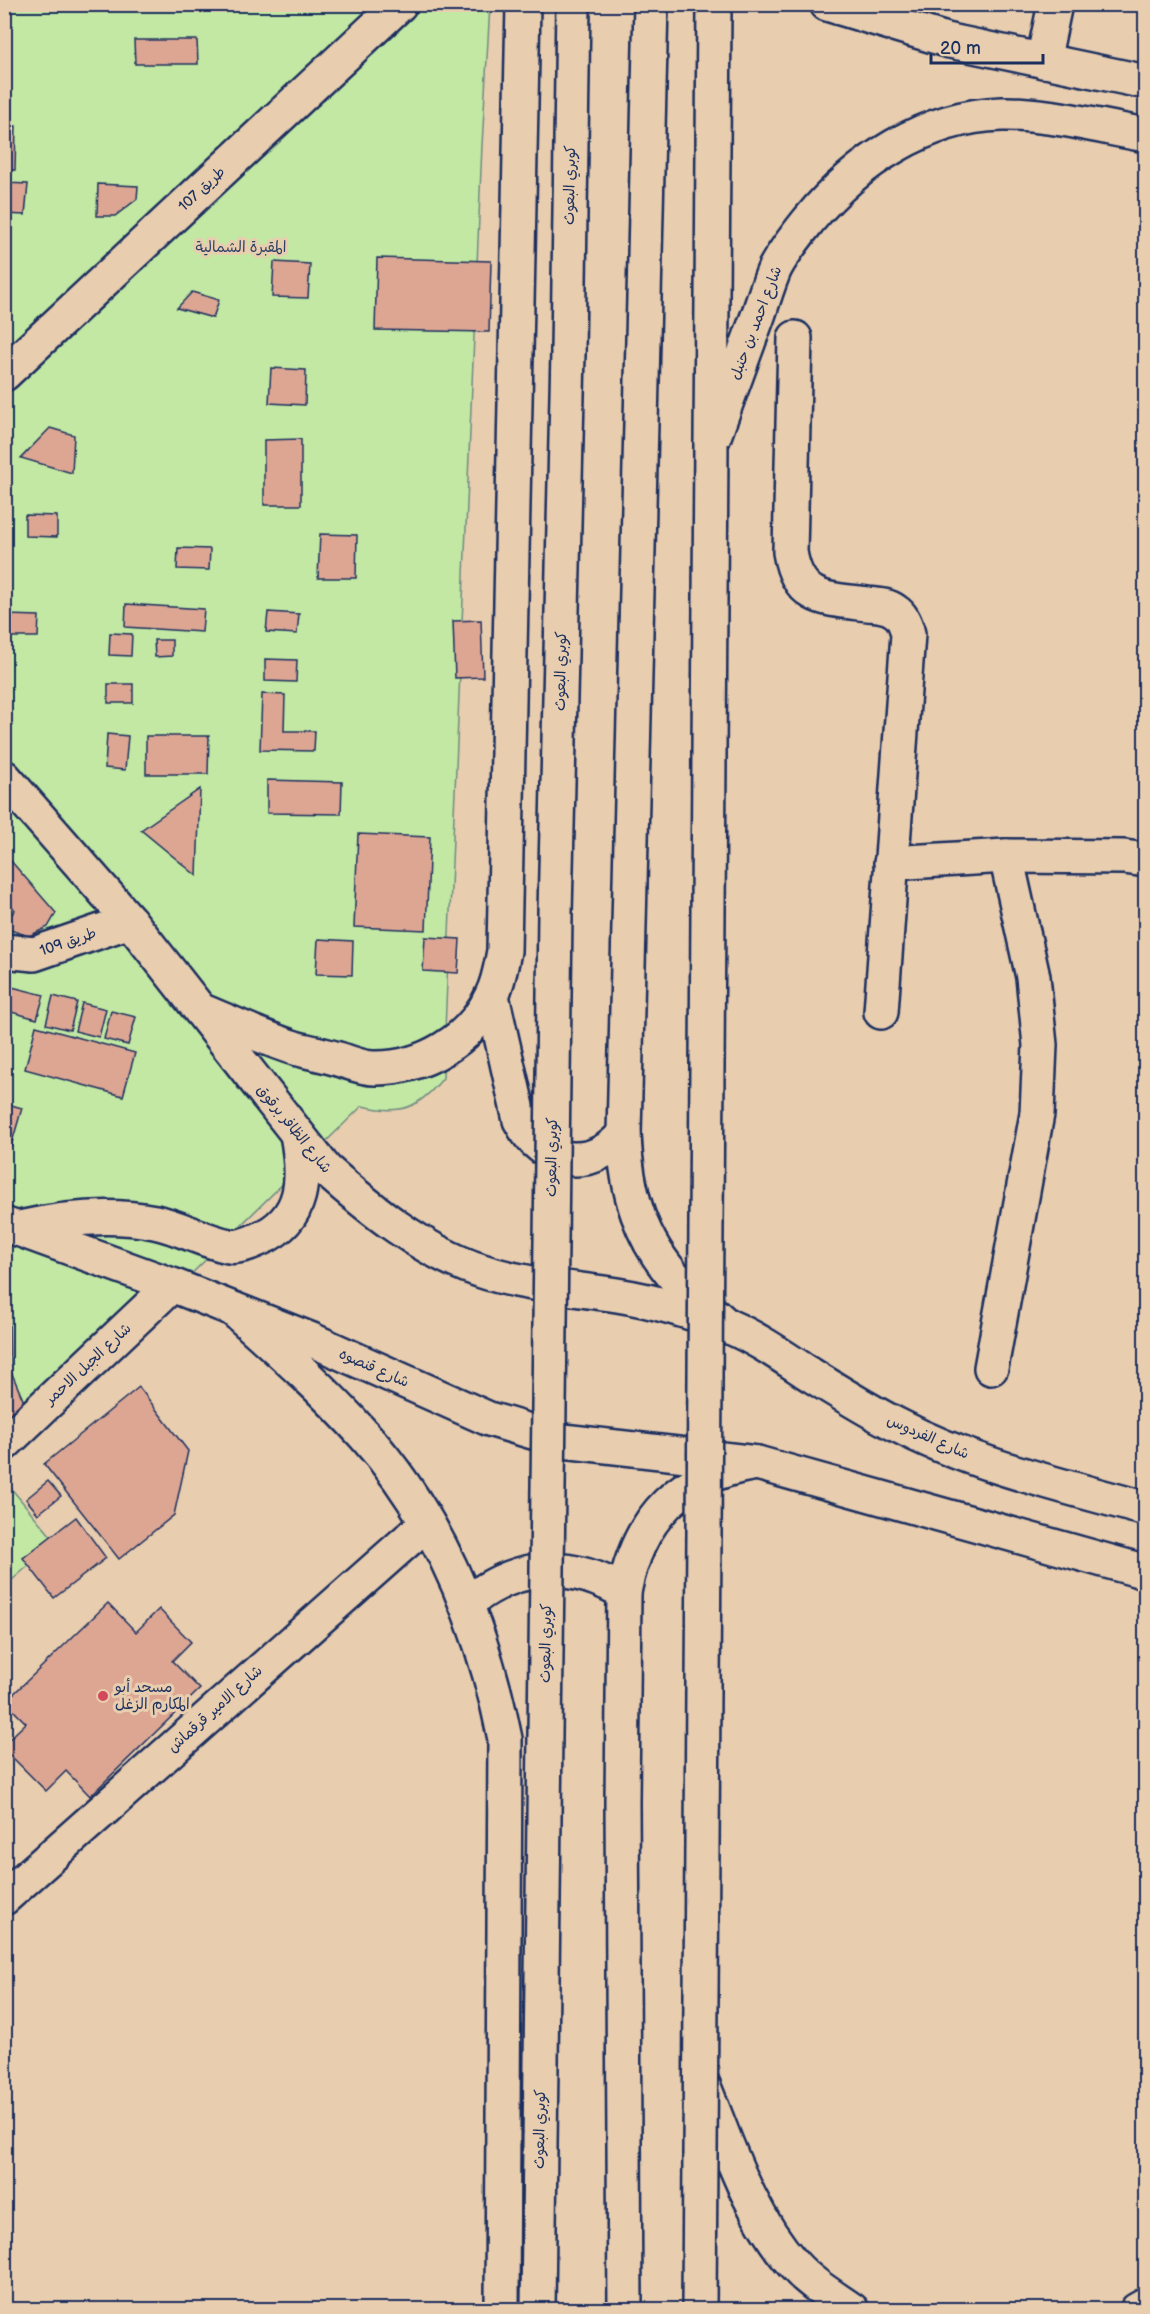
<svg xmlns="http://www.w3.org/2000/svg" width="1150" height="2314" font-family="'Balsamiq Sans','Playpen Sans Arabic',sans-serif">
<rect width="100%" height="100%" fill="#e8cdaf"/>
<filter id="ink" filterUnits="userSpaceOnUse"><feTurbulence type="fractalNoise" baseFrequency=".0167" numOctaves="2"/><feDisplacementMap in="SourceGraphic" scale="12" xChannelSelector="R" yChannelSelector="G"/><feConvolveMatrix kernelMatrix="1 2 1 2 8 2 1 2 1" color-interpolation-filters="sRGB"/></filter>
<g filter="url(#ink)">
<g fill="#c2e8a3" stroke="#6e8c80" stroke-width="1.5">
<path d="M5,5H490L482,145L443,1078C418,1109 401,1115 362,1106L113,1351L5,1450Z"/>
<path d="M4,1480L56,1542L5,1586H4Z"/>
</g>
<g fill="#dca693" stroke="#1b2f5e" stroke-width="1.5">
<path d="M134,40H197L198,64H135Z"/>
<path d="M4,126H16L15,170H4Z"/>
<path d="M4,183L28,184L25,215L4,214Z"/>
<path d="M98,184L138,186L137,199L115,216H97Z"/>
<path d="M377,258L491,261L489,332L375,330Z"/>
<path d="M274,262L310,264L308,298L272,297Z"/>
<path d="M192,292L219,300L213,318L177,308Z"/>
<path d="M271,368L306,370L305,405L269,403Z"/>
<path d="M50,428L74,435L72,473L21,458Z"/>
<path d="M301,439V505H264V440Z"/>
<path d="M25,515L57,516V537L25,536Z"/>
<path d="M320,534L357,535L356,578H318Z"/>
<path d="M178,548L210,549L209,570L177,569Z"/>
<path d="M126,604L204,609L202,632L125,627Z"/>
<path d="M268,612L299,614L297,634L266,632Z"/>
<path d="M7,615L39,616L38,637H6Z"/>
<path d="M481,620L483,677L455,678L453,621Z"/>
<path d="M110,633L132,634L131,656L109,655Z"/>
<path d="M154,640H172V656L155,657Z"/>
<path d="M265,659L297,660L296,682L265,681Z"/>
<rect x="108" y="684" width="25" height="19"/>
<path d="M262,694L285,695L284,731H315L314,751L260,750Z"/>
<path d="M107,734L128,736L125,770L105,768Z"/>
<path d="M146,736H209L208,774H146Z"/>
<path d="M267,780L342,782L341,814L267,813Z"/>
<path d="M200,789L197,876L141,830Z"/>
<path d="M358,834L430,837L426,930L354,927Z"/>
<path d="M4,853L56,913L48,927L29,936L4,928V924L15,910L4,897Z"/>
<path d="M425,937L460,939L458,973L423,971Z"/>
<path d="M318,939L353,941L352,975L316,974Z"/>
<path d="M4,985L44,995L37,1019L4,1010Z"/>
<path d="M53,996L77,1002L70,1030L46,1024Z"/>
<path d="M82,1003L106,1009L99,1037L75,1031Z"/>
<path d="M111,1011L136,1017L128,1045L104,1039Z"/>
<path d="M36,1026L135,1053L123,1096L25,1069Z"/>
<path d="M4,1103L22,1108L11,1146L4,1144Z"/>
<path d="M4,1308L9,1309L10,1369L24,1402L4,1418Z"/>
<path d="M139,1387L188,1451L174,1515L119,1559L44,1464Z"/>
<path d="M48,1481L61,1496L38,1514L26,1499Z"/>
<path d="M76,1517L106,1558L54,1598L23,1558Z"/>
<path d="M108,1603L136,1632L159,1609L191,1642L172,1661L200,1689L90,1796L66,1771L46,1791L4,1749V1744L26,1723L5,1702Z"/>
</g>
<g fill="none" stroke-linecap="round" stroke-linejoin="round">
<g stroke="#1b2f5e" stroke-width="38">
<g id="minor">
<path d="M827,4L950,41L1146,82"/>
<path d="M1043,61L1055,4"/>
<path d="M795,338L790,552C798,601 826,599 868,604C877,605 887,605 895,611C903,616 906,625 908,634L881,1012"/>
<path d="M4,374L400,4"/>
<path d="M713,439C727,401 741,362 755,324C762,306 767,286 775,268C784,251 797,235 809,220C857,162 925,116 1002,114C1048,113 1100,127 1146,135"/>
<path d="M891,863L1006,856L1124,857L1146,860"/>
<path d="M4,951L34,954L130,921"/>
<path d="M991,1368L1037,1114L1040,1045L1033,977L1006,856"/>
<path d="M4,1444L172,1285"/>
<path d="M4,1898L427,1523"/>
</g>
</g>
<g stroke="#1b2f5e" stroke-width="38">
<g id="major">
<path d="M4,777L130,921L325,1169C369,1208 422,1251 479,1270C523,1285 571,1288 617,1295C655,1301 694,1313 730,1327C758,1339 782,1356 808,1373C837,1391 867,1410 897,1425C975,1466 1062,1485 1146,1509"/>
<path d="M4,1224L172,1285L312,1340L489,1419L563,1441L757,1463L1146,1572"/>
<path d="M19,1228C64,1218 110,1213 155,1222C180,1227 203,1241 229,1246C238,1248 250,1243 259,1239C306,1219 305,1177 297,1134"/>
</g>
</g>
<g stroke="#1b2f5e" stroke-width="38">
<g id="highway">
<path d="M651,4L624,1134C626,1191 640,1241 680,1283C695,1299 712,1312 728,1327"/>
<path d="M568,352L573,4"/>
<path d="M711,444L714,4"/>
<path d="M492,996L520,1120C543,1165 590,1173 624,1134"/>
<path d="M200,1010C232,1023 265,1039 298,1049C311,1052 325,1055 338,1059C349,1062 362,1068 374,1068C422,1069 472,1040 492,995C499,981 501,966 504,951L523,4"/>
<path d="M233,1309C279,1350 324,1390 365,1436C441,1521 483,1629 505,1739L502,2310"/>
<path d="M467,1603C517,1563 569,1560 624,1592"/>
<path d="M702,2082C728,2145 748,2213 794,2265C810,2283 832,2296 852,2310"/>
<path d="M625,2310L622,1803L624,1592C639,1516 680,1475 757,1463"/>
<path d="M1137,2310L1146,2305"/>
</g>
</g>
<use href="#minor" stroke="#e8cdaf" stroke-width="33"/>
<use href="#major" stroke="#e8cdaf" stroke-width="33"/>
<use href="#highway" stroke="#e8cdaf" stroke-width="33"/>
<g stroke="#1b2f5e" stroke-width="38" stroke-linecap="butt">
<g id="highway-bridge">
<path d="M538,2310L555,913L568,352"/>
<path d="M699,2310L711,444"/>
</g>
</g>
<use href="#highway-bridge" stroke="#e8cdaf" stroke-width="33"/>
</g>
</g>
<circle fill="#d1495b" stroke="#e8cdaf" stroke-width="2" cx="103" cy="1696" r="6"/>
<g text-anchor="middle" dominant-baseline="central" stroke-width="6" stroke-linejoin="round" paint-order="stroke">
<g font-size="15" fill="#1b2f5e" stroke="#e8cdaf">
<text transform="translate(570 185) rotate(-89)">كوبري البعوث</text>
<text transform="translate(202 189) rotate(-43)">طريق 107</text>
<text transform="translate(756 323) rotate(-69)">شارع احمد بن حنبل</text>
<text transform="translate(561 671) rotate(-89)">كوبري البعوث</text>
<text transform="translate(68 942) rotate(-19)">طريق 109</text>
<text transform="translate(294 1129) rotate(51)">شارع الظافر برقوق</text>
<text transform="translate(552 1157) rotate(-89)">كوبري البعوث</text>
<text transform="translate(88 1364) rotate(-43)">شارع الجبل الاحمر</text>
<text transform="translate(374 1368) rotate(24)">شارع قنصوه</text>
<text transform="translate(928 1437) rotate(24)">شارع الفردوس</text>
<text transform="translate(546 1643) rotate(-89)">كوبري البعوث</text>
<text transform="translate(215 1709) rotate(-42)">شارع الامير قرقماش</text>
<text transform="translate(540 2129) rotate(-89)">كوبري البعوث</text>
</g>
<g font-size="15" fill="#2c4265" stroke="#e8cdaf">
<text x="241" y="247">المقبرة الشمالية</text>
</g>
<g font-size="15" fill="#1b2f5e" stroke="#e8cdaf" text-anchor="start">
<text x="115" y="1687">مسجد أبو<tspan x="115" dy="17">المكارم الزغل</tspan></text>
</g>
</g>
<rect width="1150" height="2314" fill="none" stroke="#e8cdaf" stroke-width="24"/>
<rect x="12" y="12" width="1126" height="2290" fill="none" stroke="#1b2f5e" stroke-width="2" filter="url(#ink)"/>
<path d="M931 54v9h112v-9" fill="none" stroke="#1b2f5e" stroke-width="3"/>
<text x="940" y="54" font-size="18" fill="#1b2f5e" stroke="#e8cdaf" stroke-width="4.5" paint-order="stroke">20 m</text>
</svg>
